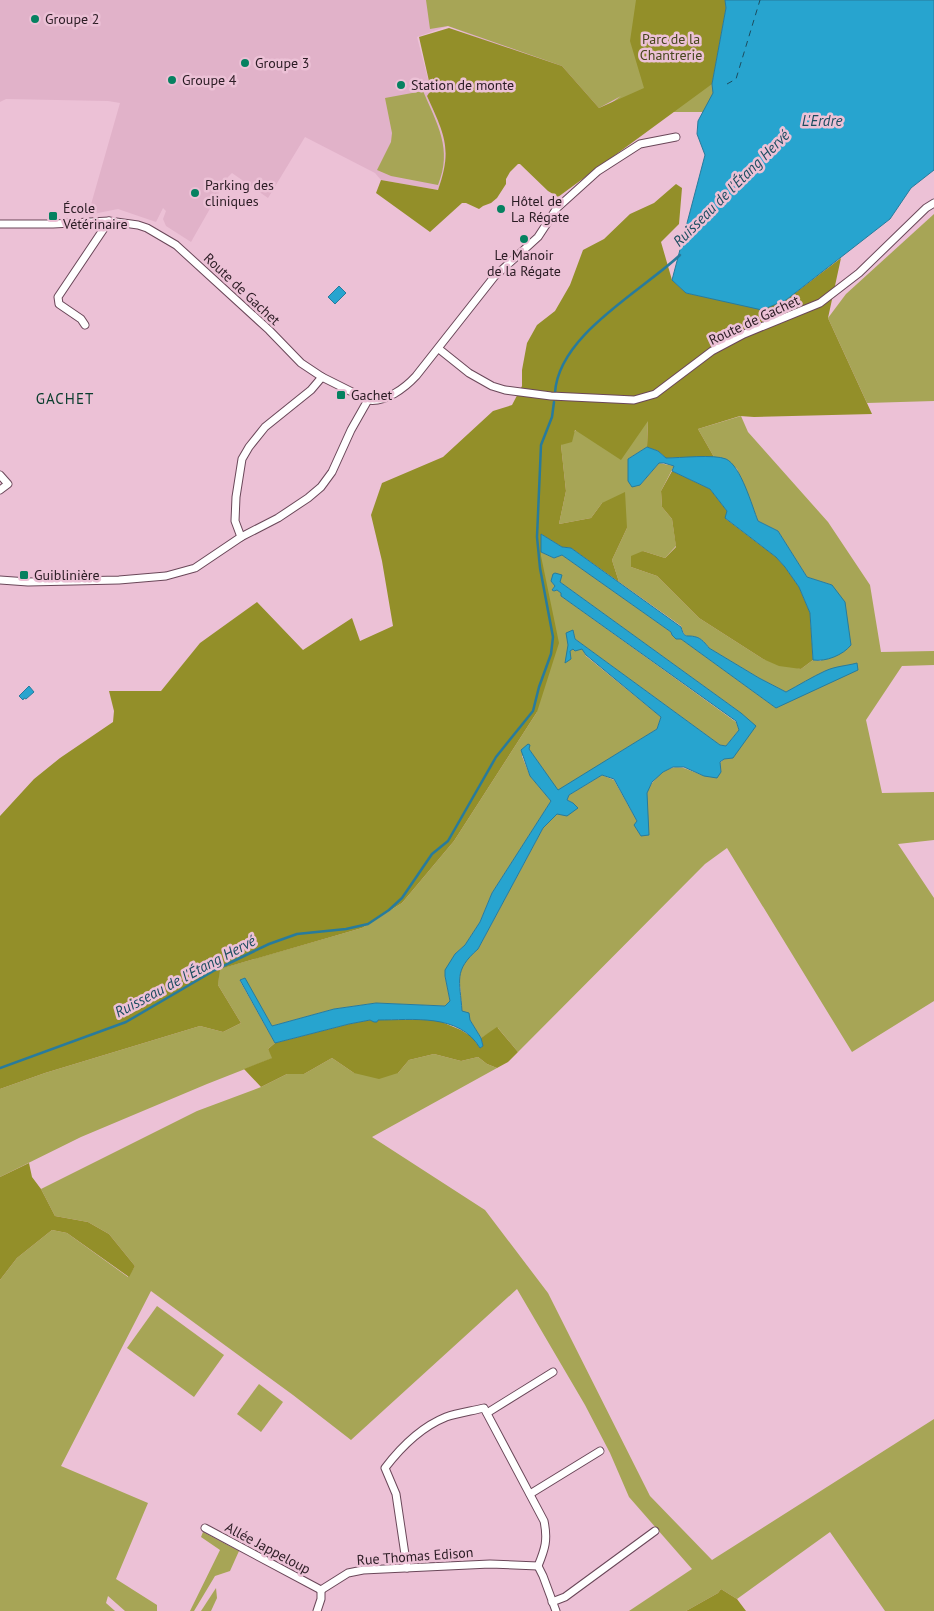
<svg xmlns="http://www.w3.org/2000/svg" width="934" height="1611" font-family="'PT Sans',sans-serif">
<rect width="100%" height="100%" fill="#ecc1d6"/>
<path fill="#e1b2c9" d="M0,0H627L628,91L599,112L508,50L448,26L417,37L431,90L427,96L443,131L447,151L443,177L438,190L381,180L375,173L305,137L268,198L232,173L228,177L191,242L166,226L163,219L166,211L163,208L156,222L118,209L88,215L120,103L108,101L6,99L0,102Z"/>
<g fill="#a7a556">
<path d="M426,0H725L726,8L712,84L714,93L704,112H599L621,96L599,108L562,66L448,26L430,29Z"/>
<path d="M423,91C437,124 453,149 438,185L391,176L377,170L391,142L392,133L385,98Z"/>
<path d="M934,214V401L867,403L828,318L846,294Z"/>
<path d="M741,416L748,432L828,522L870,585L881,652L934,651V665L902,666L866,720L882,793L934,792V840L898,844L934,898V1001L852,1052L727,848L705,864L518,1052L498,1028L481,1038L470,1020L462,1011L459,972L467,959L478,949L543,828L557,813L573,803L567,800L569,795L602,775L614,780L637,821L635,826L641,836C643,826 645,816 646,805C647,801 646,797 647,793C648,787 653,782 657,777C685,751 696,787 721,772L720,763L755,726L741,713L560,582V579L553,578L551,581L555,586L552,590L554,591L557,590L561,593V596L736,722L739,730L726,746L720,745L575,639L573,630L570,651L573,649L582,648L586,656L661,717L657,729L558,791L529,749L522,756L530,776L551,801L492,893L480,922L465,945L455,954L445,976L450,1001L445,1006L376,1003L334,1009L272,1026L244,978L240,981L275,1043L268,1049L273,1058L207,1084L81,1137L0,1177V1089L45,1073L200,1026L223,1032L241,1023L218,985L219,969L362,928L402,903L454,841L537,712L541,552L554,558L562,555L671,632L672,635L676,639H681L776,708L847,666L825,671L786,692L759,678L709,648C706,644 701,638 696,637C686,634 686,641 681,626L619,582L612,560L627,528L602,503L591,518L559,524L566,491L561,445L576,430L648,420L647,447L628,459L640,485L659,463L674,466L661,491L662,507L672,519L676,546L665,558L643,551L631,567L657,576L699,618L763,659L801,669L813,660L821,661L832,585L807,577L778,531L758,521L737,469L726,459L714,457L698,429Z"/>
<path d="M434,1054L461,1061L478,1057L487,1064L497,1068L372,1137L485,1210L548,1293L650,1496L712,1560L934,1419V1611H885L830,1532L737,1599L721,1589L718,1593L686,1611H629L692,1569L629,1497L610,1453L585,1405L517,1289L351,1440L293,1395L151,1291L61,1466L148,1503L116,1579L157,1605V1611H125L108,1596L106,1603L115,1611H0V1280L17,1258L52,1230L67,1233L128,1277L135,1266L109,1234L88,1222L55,1216L41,1189L197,1111L261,1087L287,1074H304L332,1058L354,1073H398L409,1060Z"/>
<path d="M157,1306L224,1355L194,1397L127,1348Z"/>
<path d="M259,1384L283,1402L261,1432L237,1414Z"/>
<path d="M203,1532L239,1551L230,1571L215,1576L194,1611H190L220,1550L201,1537Z"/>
<path d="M216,1588L217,1598L211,1611H201Z"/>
</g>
<g fill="#938f29">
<path d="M636,0H725L726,8L712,84L558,197L548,191L520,164H518L510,172L506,179V184L497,198L491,203L483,206L479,209L466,203H462L430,232L376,193L381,180L438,190C453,148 444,134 427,96L431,90L419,37L449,28L562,66L599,108L644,88L630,41Z"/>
<path d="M676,184L682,188L679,224L661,242L672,280L686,293L762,309L786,300L841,258L828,318L872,414L754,417L740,416L698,429L714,457L666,458L658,451L647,447L648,421L621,460L575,430L572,442L561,445L566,491L559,524L591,518L602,503L625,492L627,528L612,560L619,582L571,548L562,547L541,534V556L559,643L537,712L454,841L402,903L362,928L220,969L218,985L241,1023L223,1032L200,1026L45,1073L0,1089V816L34,779L60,758L113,722L114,711L109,691H161L200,643L257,602L303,650L352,618L360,641L393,626L382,561L371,515L382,483L443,457L493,411L512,405L522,386V370L527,343L537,325L555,311L570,285L583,250L604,239L630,214L654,203Z"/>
<path d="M672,471L710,489L727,511L726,519L776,557L785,567L799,587L810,613L813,660L801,669L779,666L763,659L699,618L657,576L631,567V556L643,551L665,558L676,547L672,519L662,507L661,491Z"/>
<path d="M370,1020L377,1022L378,1020H437L461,1030L472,1037L480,1048L483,1046L481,1038L497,1027L518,1052L508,1062L497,1068L487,1064L478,1057L461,1061L434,1054L409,1060L398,1073L379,1079L354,1073L332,1058L304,1074H287L261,1087L244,1069L272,1058L268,1049L275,1043L349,1024Z"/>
<path d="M29,1163L32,1177L41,1189L55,1216L88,1222L109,1234L135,1266L129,1277L67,1233L52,1230L17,1258L0,1280V1177Z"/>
<path d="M721,1589L737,1599L746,1611H686L718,1593Z"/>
</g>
<g fill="#27a4cf" stroke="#287b9c">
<path d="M725,0H934V170L911,188L890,219L786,300L762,310L686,293L672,280L705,155L697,134L698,121L713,93L712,84L726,8Z"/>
<path d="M339,286L346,293L335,304L328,297Z"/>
<path d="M647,447L658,451L666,458C680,458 714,454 726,459C741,466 752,506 758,521L778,531L807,577L832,585L845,602L851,645C843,655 826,662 813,660L810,613L799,587L785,567L776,557L725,518L727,511L710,489L672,471L674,466L664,463H659L640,485L632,487L628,481V459Z"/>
<path d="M541,534L562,547L571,548L681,627C685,640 686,634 696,637C701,638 706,644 709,648L759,678L786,692C799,685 812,677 825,671C836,666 846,666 857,663L858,670L776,708L681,639H676L672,635L671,632L562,555L554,558L541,552Z"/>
<path d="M555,573L562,575L560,582L741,713L756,726L733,758L724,759L720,762L721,772L717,778L704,776L684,767H673L663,772L652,782L647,793L649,835L641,836L634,825L637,821L614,779L602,775L569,795L567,800L573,803L578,808L567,816L557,814L543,828L478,949C453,971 460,980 462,1011L469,1013L470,1020L481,1038L483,1046L480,1048C459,1013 413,1020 378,1020L377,1022H374L370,1020L349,1024L275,1043L240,980L245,978L272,1026L334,1009L376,1003L445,1006L450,1001L445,976V970L455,954L465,945L480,922L492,893L551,801L530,776L521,750L528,744L530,745L529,749L558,790L657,729L661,717L586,655L582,649L575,651L573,649L570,651L571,659L565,663L568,645L566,633L573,630L575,639L720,745L726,746L739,730L736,721L561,596V593L557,590L554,591L552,590L555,586L551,581L553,574Z"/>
<path d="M29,686L34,692L26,699L24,698L23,700L19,696Z"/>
</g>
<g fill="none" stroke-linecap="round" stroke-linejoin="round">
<g stroke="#287b9c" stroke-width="2.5">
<path d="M555,393C558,335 642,291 680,255"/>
<path d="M0,1068L126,1022L215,970L269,944L297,934L346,929L368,924L389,910L402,898L432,854L448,841L496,757L533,711L539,687L551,654L553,637L540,568L537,537L541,445L552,417L554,402"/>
</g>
<path stroke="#1d4d60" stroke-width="1" stroke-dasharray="6 5" stroke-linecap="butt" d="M727,84L736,79L760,0"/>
<g stroke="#6a4759" stroke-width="9">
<g id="street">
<path d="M0,224H53L109,221L138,225L147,228L176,245L269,330L301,363L322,377L368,400C385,403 405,388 416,376L494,277L538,237L557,208L598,171L640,144L676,137"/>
<path d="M85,325L81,319L59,304L58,297L109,221"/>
<path d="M439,349L469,373L492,386L505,390L551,396L634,400L655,394L712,351L744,334L820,303L859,273L926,208L934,203"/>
<path d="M0,475L8,484L0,490"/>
<path d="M241,537L235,521L236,497L242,459L249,447L265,427L311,390L322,377"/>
<path d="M0,580L28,582L119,580L166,576L195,568L241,537L278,518L308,498L321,487L332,472L351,430L368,400"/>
<path d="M487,1413L553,1372"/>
<path d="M530,1494L600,1451"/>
<path d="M205,1528L321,1590"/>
<path d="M538,1566L543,1576L556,1611"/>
<path d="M407,1568L396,1494L385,1468C401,1447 421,1427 446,1417C457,1413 472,1411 484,1408L544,1521C548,1540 545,1549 538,1566"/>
<path d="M321,1590L348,1573L363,1570L490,1564L538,1566"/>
<path d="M552,1602L565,1597L655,1531"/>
<path d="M317,1611L321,1599V1590"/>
</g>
</g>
<use href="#street" stroke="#fff" stroke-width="7"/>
</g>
<g fill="#058160" stroke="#ecc1d6" stroke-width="2">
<circle cx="35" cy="19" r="5"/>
<circle cx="245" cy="63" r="5"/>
<circle cx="172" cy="80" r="5"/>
<circle cx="401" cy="85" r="5"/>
<circle cx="195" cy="193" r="5"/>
<circle cx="501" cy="209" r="5"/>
<rect x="48" y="211" width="10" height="10" rx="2.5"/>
<circle cx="524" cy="239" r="5"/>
<rect x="336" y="390" width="10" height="10" rx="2.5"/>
<rect x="19" y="570" width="10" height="10" rx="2.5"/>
</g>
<g text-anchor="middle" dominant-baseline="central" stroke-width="5" stroke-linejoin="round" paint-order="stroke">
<g font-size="14" fill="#2b1c24" stroke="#ecc1d6" text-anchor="start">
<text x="45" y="19">Groupe 2</text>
<text x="255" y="63">Groupe 3</text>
<text x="182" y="80">Groupe 4</text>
<text x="411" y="85">Station de monte</text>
<text x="205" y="185">Parking des<tspan x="205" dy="16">cliniques</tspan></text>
<text x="511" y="201">Hôtel de<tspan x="511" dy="16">La Régate</tspan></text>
<text x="63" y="208">École<tspan x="63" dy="16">Vétérinaire</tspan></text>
<text x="524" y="255" text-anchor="middle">Le Manoir<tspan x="524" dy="16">de la Régate</tspan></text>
<text x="351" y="395">Gachet</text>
<text x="34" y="575">Guiblinière</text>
</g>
<g font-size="14" fill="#48471e" stroke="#ecc1d6">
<text x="671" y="39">Parc de la<tspan x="671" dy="16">Chantrerie</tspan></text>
</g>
<g font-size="14" fill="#2b1c24" stroke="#ecc1d6">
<text transform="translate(242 289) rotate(43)">Route de Gachet</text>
<text transform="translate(754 320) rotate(-25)">Route de Gachet</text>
<text transform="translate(268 1548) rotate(28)">Allée Jappeloup</text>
<text transform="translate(415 1556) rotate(-4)">Rue Thomas Edison</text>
</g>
<g font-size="15" font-style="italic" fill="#1d4d60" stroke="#ecc1d6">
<text x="822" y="120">L'Erdre</text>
<text transform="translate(731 188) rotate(-45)">Ruisseau de l'Étang Hervé</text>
<text transform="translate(185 976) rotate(-28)">Ruisseau de l'Étang Hervé</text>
</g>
<g font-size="15" letter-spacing="1" fill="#093d2d" stroke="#ecc1d6">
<text x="65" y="398">GACHET</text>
</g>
</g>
</svg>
